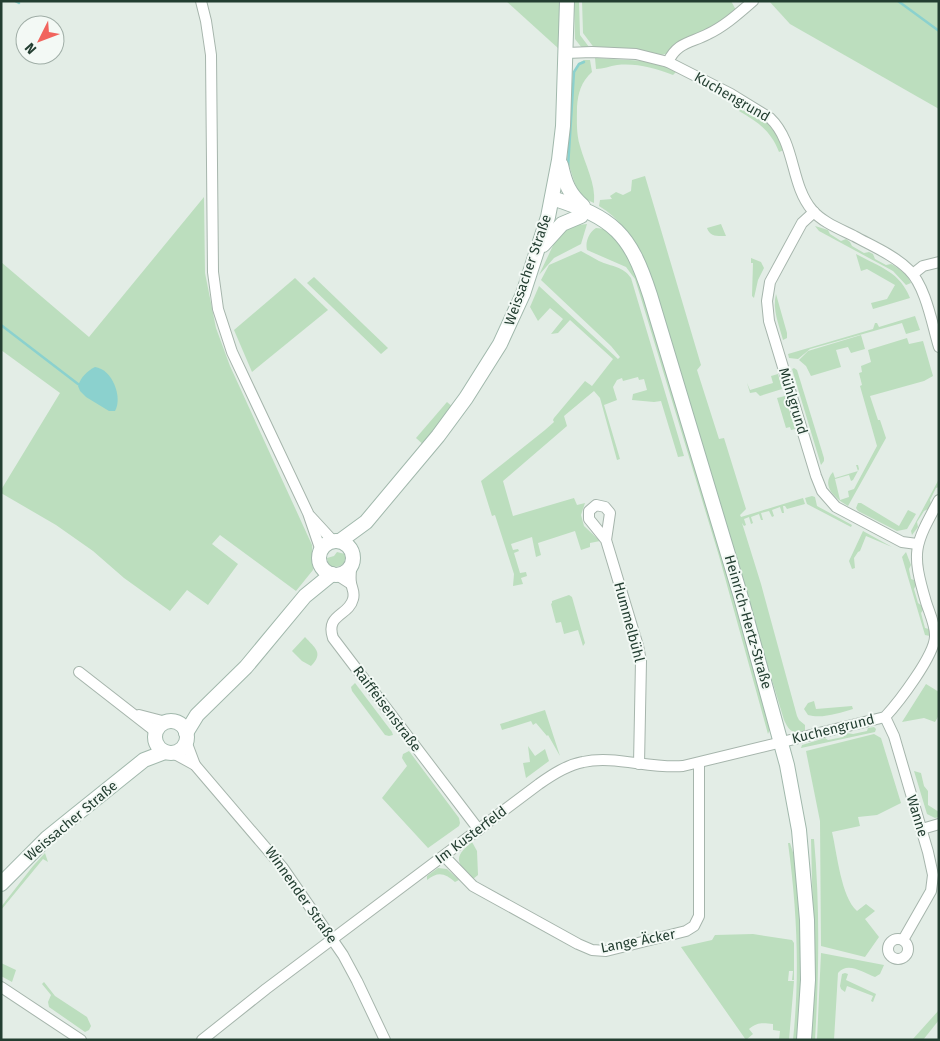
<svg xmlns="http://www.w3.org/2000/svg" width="940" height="1041" font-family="'Fira Sans',sans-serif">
<rect width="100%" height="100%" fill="#e3ede6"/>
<g fill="#bcdebe">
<path d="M506,1H561L559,49Z"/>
<path d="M574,1H579L580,35L589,47L582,48L575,39Z"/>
<path d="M582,1H731L736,10L721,22L670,53L661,55L595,49L583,33Z"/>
<path d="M769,1H939V109L790,24Z"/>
<path d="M595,58L646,61L677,71L673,75C654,68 637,63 617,65C610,66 603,69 596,69Z"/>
<path d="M584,60H590L592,72C581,82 578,93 577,107C577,120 576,133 580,146C585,165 596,183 594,203L581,197L575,184L569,165H567L574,73L579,63Z"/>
<path d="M741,109L752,116L755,114C770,122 777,135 784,150L779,152C771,131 758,122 739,111Z"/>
<path d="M645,176L701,365L697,370L719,439L724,438L746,509L740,515L741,517L803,498L805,504L787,509L785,506H783L784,513H782L780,507L772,510L774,516L772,517L769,511L761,513L763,520H761L759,514L751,517L753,523L751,524L749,517L744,519L746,525L744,526L742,523L761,584L797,716L799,720L805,725V732C793,734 789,731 784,720L655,292C642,259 631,225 599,206L600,200L612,199L610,196L616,192L623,195L631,191L632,180Z"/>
<path d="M204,197L205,273L216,328L230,366L312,545L313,570L296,591L220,535L212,544L238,564L208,605L187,590L170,611L124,578L93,551L56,525L1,493V490L60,393L1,350V262L89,337Z"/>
<path d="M577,222L578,225L587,224L581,244L554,258L539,275L559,233Z"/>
<path d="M721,224L726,236C717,236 710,237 707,228Z"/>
<path d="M815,226L828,230L830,234L841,241L846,239L850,242L852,246L864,253L869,252L873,254L875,259L886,265L891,264C899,268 907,274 911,283L906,285L893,271L819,231Z"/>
<path d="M596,228C613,228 623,246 632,258L727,559L770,729L768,734L719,556L640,295L635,279L626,267L587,250C585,242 589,232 596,228Z"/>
<path d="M581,251C587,254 593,258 599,261C612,267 623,266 631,278L684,456L678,457L661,401L654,402L632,400L633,394L647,390L644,379L639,380L638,377L623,381L622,378L617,380L613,387L617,400L604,405L620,459L617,460L600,398L594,391L564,416L567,426L503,481L513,516L574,498L577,505L585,503L581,515L584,526L600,541L590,543V547L581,550L575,531L538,543L541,555L536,557L532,537L511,544L513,550L518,549L519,551L514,553L520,573L526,572L527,576L521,578L523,584L513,586L514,574L495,515L492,516L481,481L545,430L554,422L553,420L554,418L585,381L592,386L613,359L570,320L558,333L551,334L563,319L550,308L538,321L530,307L539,286L618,359L620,357L611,346L541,280L549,265Z"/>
<path d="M856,254C880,267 900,272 910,298L873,309L871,303L887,299L895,285L867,269L861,271Z"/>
<path d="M751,258L761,262L764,268L758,280L754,298L752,296L753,263H751Z"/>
<path d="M314,277L388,348L381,354L307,283Z"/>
<path d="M295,278L328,310L252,372L234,330Z"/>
<path d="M776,294L787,333V338L783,340C779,325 772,309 776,294Z"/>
<path d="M915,316L920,330L906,334L902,323L810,349L798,359L789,358L788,354L873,329L875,323H877L879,327Z"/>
<path d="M861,335L865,349L851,353L848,347L836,350L841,367L811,376L806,366L799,360L808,351Z"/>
<path d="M907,338L909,344L923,341L933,376L924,381L870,396L878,420H880L886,438L848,506C836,499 820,486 833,472L835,478L858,471L856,465H858L859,469L853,480L851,481L849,475L835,479L840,500L849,497L848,491L854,489L877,446L860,386L862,385L859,373L862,372L861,366L871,362L868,350Z"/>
<path d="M794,368L797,370L824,458V461L821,465L792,369Z"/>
<path d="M778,374L782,389L760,396L756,392L750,393L747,383L750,390L773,383L771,376Z"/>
<path d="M785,396L795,429L791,430L790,427L786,428L777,398Z"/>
<path d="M447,402L455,409L426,447L416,438Z"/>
<path d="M939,479V487L936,488L930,500L931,505L928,509L924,511L917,522L918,527L912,535L911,531Z"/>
<path d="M812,496L815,497L817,506L852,525L851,527L807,504L805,498Z"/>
<path d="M858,503H861L899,526L908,510L916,514L907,529L897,531L858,511L856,508Z"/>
<path d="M863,531L892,547L866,536L860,551L858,552L854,558L855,568L852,569L849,561Z"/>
<path d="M337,552L345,554C346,563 342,567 333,567L329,565L327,558L334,556Z"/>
<path d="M906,552L911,565L909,569L911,579L914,580L916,585L914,589L918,603L922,606L923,610L921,613L925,628L929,629L930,636L925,635L902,557Z"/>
<path d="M569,595L572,597L585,643L583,646L578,630L564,634L561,622L556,623L551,604L552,603V601Z"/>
<path d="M305,637C315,648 324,653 311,666L302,661L292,651Z"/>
<path d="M355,683L392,732L393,735L389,736L385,735L352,691L351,687Z"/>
<path d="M926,684L939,692V715L935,722L924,718L902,722Z"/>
<path d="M814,701L816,709L852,706L853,709C839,713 822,719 808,715L804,709L808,703Z"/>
<path d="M545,710L560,756L548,735L547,736L536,723L533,725L531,721L502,730L500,724Z"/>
<path d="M874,727L876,729L875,732L801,748L802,745L825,738L828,740L843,737L846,733L853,734L867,731L868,728Z"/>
<path d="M874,734L881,738L901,803L877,815L858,817L860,826L832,832C837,853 841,897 857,911L866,904L875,911L865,919L879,937L865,957L821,946L820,821L806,751Z"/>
<path d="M528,746L535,756L545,749L549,761L526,778L523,763L530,762Z"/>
<path d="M409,751L459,818L460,823L459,826L428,848L382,798L407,766L402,758L403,754Z"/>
<path d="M914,771L921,773L924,786L928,791V805L939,812V817L935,818L927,814Z"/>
<path d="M811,839H814C820,905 819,973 815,1040H810L813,919Z"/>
<path d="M472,842L477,851L478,875L473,879C457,863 452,858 472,842Z"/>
<path d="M788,843H790L796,862L804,946L799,1040H793C800,973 797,910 788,843Z"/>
<path d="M45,853L48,862L43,859L1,910V907L33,866Z"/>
<path d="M438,868L447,869L459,880L455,882C445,873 438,871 427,880V876Z"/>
<path d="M753,934L792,940L794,943V980H792L793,971H789L788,981H794L789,1040H779L780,1031L773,1030V1024C763,1023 757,1022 749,1029L753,1034L746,1040L681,947L712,940L715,935Z"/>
<path d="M821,953L884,965L880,974L875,977C863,973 848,961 838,973L834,1040H817Z"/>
<path d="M1,963L16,970L12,982L1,976Z"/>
<path d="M845,973L848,974L846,980L876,994L873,1002L871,1001L873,996L847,986L845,992L841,989L840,986L842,974Z"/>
<path d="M44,982L55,996L87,1017L91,1026L89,1030L85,1032L49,1007L48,1002L51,995L42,984Z"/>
<path d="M939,1010V1020L923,1040H912Z"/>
</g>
<path fill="#8bd1ce" d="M95,367C112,369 123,397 115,411H109L86,397L80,391L78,386C81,377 87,371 95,367Z"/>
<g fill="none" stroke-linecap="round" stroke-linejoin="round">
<g stroke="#8bd1ce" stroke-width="2.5">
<path d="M15,1L19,3"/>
<path d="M898,1L939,31"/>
<path d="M568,167L574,72L579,64L584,62"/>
<path d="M1,325L78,384"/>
</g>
<g stroke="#a6b5ac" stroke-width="12">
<g id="street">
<path d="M201,1L206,21L211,55L213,272L218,309L232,352L308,513L321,551"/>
<path d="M566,53L592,52L636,54L668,62L731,94L770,118C796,143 790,184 812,210C822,222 840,229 854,236C872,246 894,255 909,270C926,287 932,324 939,347"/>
<path d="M668,62C677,42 691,43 708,34C725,26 739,13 753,1"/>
<path d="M814,212L802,223L770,282L767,301L769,321L816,476L822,491L836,507L902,542L917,544"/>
<path d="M913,274L923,266L939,262"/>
<path d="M310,516L333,541"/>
<path d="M606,540L610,513L605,507L596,505L589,511V519L606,540L638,646L641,661L639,764"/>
<path d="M351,567C351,573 350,578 351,583C352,589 355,592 353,599C349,616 325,614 333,638L479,830"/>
<path d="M337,575L351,584"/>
<path d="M79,672L156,732"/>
<path d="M139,715L166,722"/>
<path d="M885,717L894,736L928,852L933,875L931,891L903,940"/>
<path d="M186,741L195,765"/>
<path d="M173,753L195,765L283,868L343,955L357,981L385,1040"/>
<path d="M922,829L939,824"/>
<path d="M444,856L473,886L578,944L592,950L606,951L686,931L694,926L699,916V763"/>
<circle cx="898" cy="949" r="10"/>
<path d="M1,987L81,1040"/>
<path d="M202,1040L266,989L539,784C553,774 567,765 583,762C614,755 650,769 683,766L885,717C898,703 936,654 935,635C935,624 929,612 926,602C911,551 914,546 939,500"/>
</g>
</g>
<g stroke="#a1b8ac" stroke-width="16">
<g id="secondary">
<path d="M561,165C565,183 569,194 583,206"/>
<path d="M552,198C614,218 630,233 650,295L740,594L787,765L799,830L807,920L808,980L804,1040"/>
<path d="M543,245L562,224L581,216"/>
<circle cx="336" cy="558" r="17"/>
<path d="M340,541L366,522L438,436L466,398L500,344L523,294L548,217L559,160L563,126L567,1"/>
<circle cx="171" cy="737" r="16"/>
<path d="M186,733L197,715L246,667L305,596L332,574"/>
<path d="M1,884L47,838L73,817L144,760L165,752"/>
</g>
</g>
<use href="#street" stroke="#fff" stroke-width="10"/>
<use href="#secondary" stroke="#fff" stroke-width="14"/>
</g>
<g text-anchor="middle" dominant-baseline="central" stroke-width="4" stroke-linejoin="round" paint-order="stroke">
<g font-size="14" fill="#233e31" stroke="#f3f9f5">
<text transform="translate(732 97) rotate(30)">Kuchengrund</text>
<text transform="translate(528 270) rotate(-71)">Weissacher Straße</text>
<text transform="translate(793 401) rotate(73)">Mühlgrund</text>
<text transform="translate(629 622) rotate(75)">Hummelbühl</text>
<text transform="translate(748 622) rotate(74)">Heinrich-Hertz-Straße</text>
<text transform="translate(387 709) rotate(53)">Raiffeisenstraße</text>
<text transform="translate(833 729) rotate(-14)">Kuchengrund</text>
<text transform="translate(917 816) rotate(73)">Wanne</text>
<text transform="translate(71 821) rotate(-40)">Weissacher Straße</text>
<text transform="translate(471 835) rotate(-37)">Im Kusterfeld</text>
<text transform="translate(301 895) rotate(55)">Winnender Straße</text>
<text transform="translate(638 941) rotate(-11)">Lange Äcker</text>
</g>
</g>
<rect width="940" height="1041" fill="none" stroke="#233e31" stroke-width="5"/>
<g transform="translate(40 40) rotate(228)"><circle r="24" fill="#f3f9f5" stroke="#a0aea7"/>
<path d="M0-4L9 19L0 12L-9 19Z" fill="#f1645d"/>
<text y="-8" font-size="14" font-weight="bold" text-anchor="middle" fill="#233e31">N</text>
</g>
</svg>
